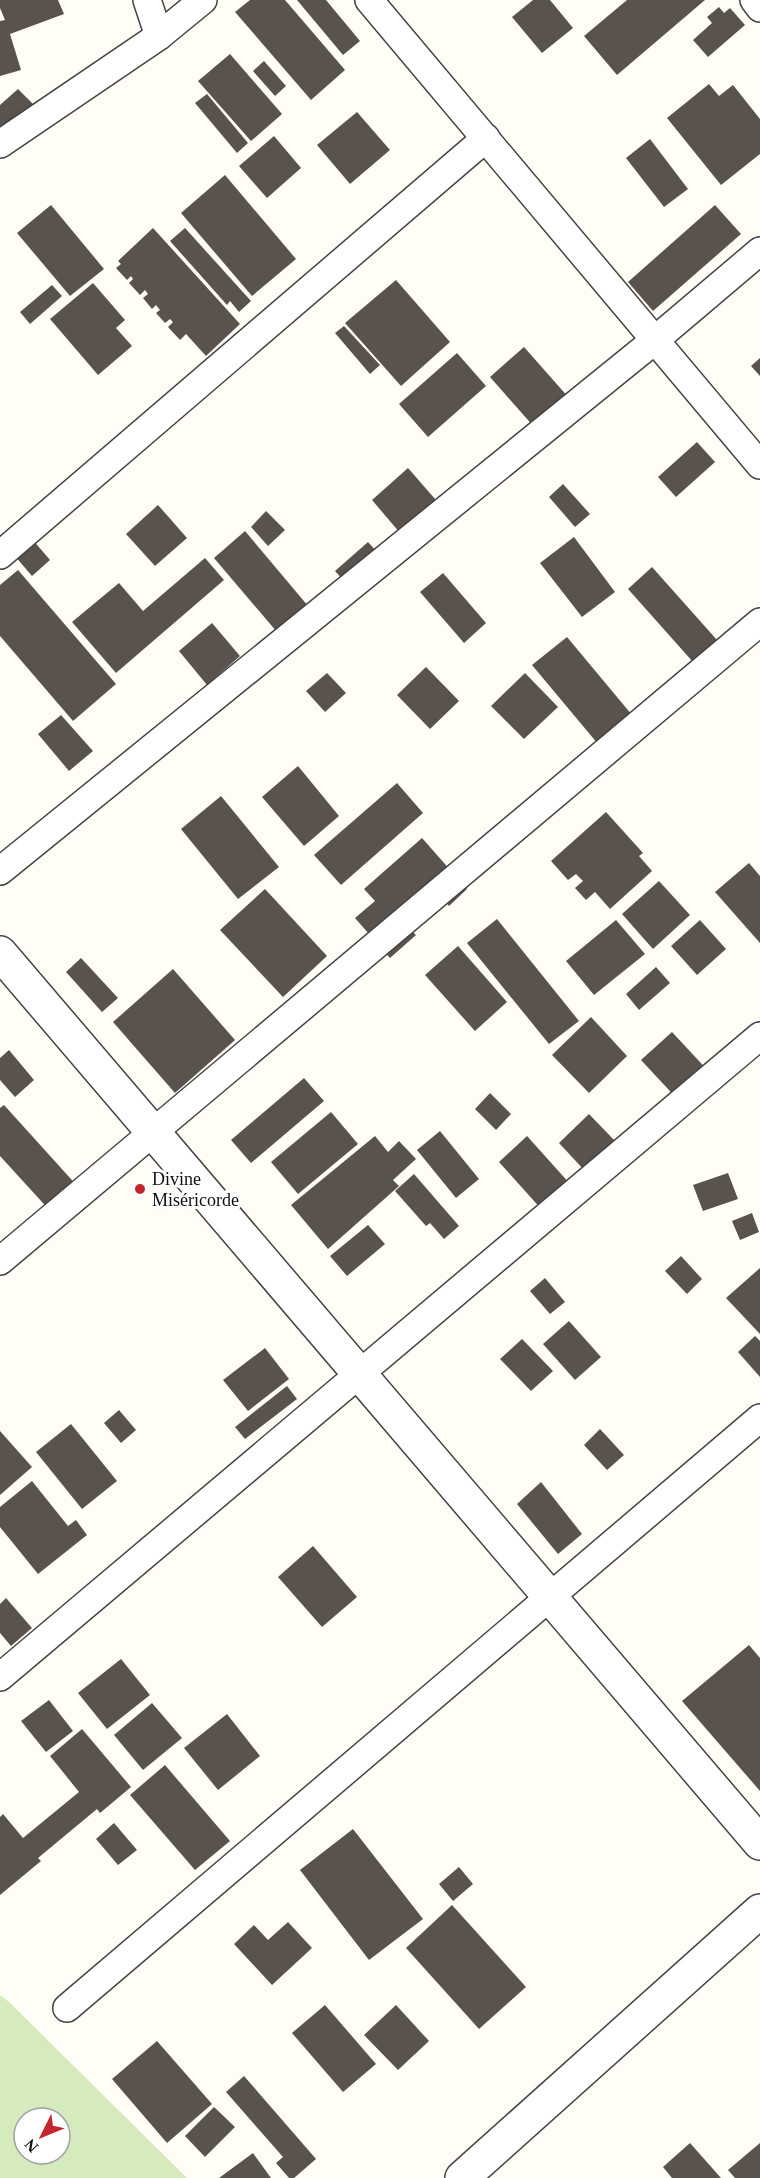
<svg xmlns="http://www.w3.org/2000/svg" width="760" height="2178" font-family="'Times New Roman',serif">
<rect width="100%" height="100%" fill="#fffdf5"/>
<path fill="#d5ebbd" fill-rule="evenodd" d="M0,1995L9,2002L187,2178H0ZM24,2118H60V2154H24Z"/>
<g fill="#5a524d">
<path d="M0,0H58L64,14L10,34L21,70L0,76V21L5,20L0,8Z"/>
<path d="M250,0H285L345,70L311,100L235,12Z"/>
<path d="M297,0H326L360,41L343,55Z"/>
<path d="M533,0H550L573,28L542,53L512,17Z"/>
<path d="M627,0H705L617,75L584,36Z"/>
<path d="M719,7L724,13L730,8L745,25L708,57L693,40L712,23L707,17Z"/>
<path d="M230,54L282,114L251,141L198,81Z"/>
<path d="M264,61L286,86L275,96L253,71Z"/>
<path d="M709,84L719,96L733,85L760,119V154L721,185L667,118Z"/>
<path d="M18,89L33,104L0,134V105Z"/>
<path d="M207,94L248,143L237,153L195,103Z"/>
<path d="M357,112L390,150L350,184L317,145Z"/>
<path d="M274,136L301,168L267,198L239,166Z"/>
<path d="M650,139L688,189L664,207L626,158Z"/>
<path d="M225,175L296,259L252,296L181,213Z"/>
<path d="M51,205L104,269L70,296L17,233Z"/>
<path d="M715,205L741,234L653,311L628,282Z"/>
<path d="M153,228L240,324L206,356L186,334L180,340L168,327L173,322L170,319L165,323L156,313L160,310L156,305L152,309L143,298L148,294L145,290L140,295L129,283L133,279L131,276L127,280L116,268L121,264L118,261Z"/>
<path d="M185,228L251,301L239,312L230,301L227,305L170,241Z"/>
<path d="M396,280L450,342L401,386L345,323Z"/>
<path d="M93,283L125,320L116,328L132,346L98,375L50,319Z"/>
<path d="M52,285L62,296L30,324L20,312Z"/>
<path d="M344,326L380,365L370,374L335,333Z"/>
<path d="M524,347L577,407L543,437L490,377Z"/>
<path d="M457,353L486,386L428,437L399,404Z"/>
<path d="M760,358V376L751,366Z"/>
<path d="M697,442L715,462L676,497L658,477Z"/>
<path d="M408,468L449,515L412,547L372,500Z"/>
<path d="M563,484L590,514L575,527L549,497Z"/>
<path d="M158,505L187,538L155,566L126,534Z"/>
<path d="M266,511L285,530L268,546L251,527Z"/>
<path d="M245,531L319,619L288,645L214,558Z"/>
<path d="M26,532L50,560L32,576L8,548Z"/>
<path d="M574,537L615,592L582,617L540,563Z"/>
<path d="M368,542L388,564L355,593L335,571Z"/>
<path d="M205,558L224,580L116,673L72,622L119,583L143,611Z"/>
<path d="M652,567L717,640L693,662L628,589Z"/>
<path d="M18,570L116,684L73,721L0,636V585Z"/>
<path d="M443,573L486,623L464,643L420,592Z"/>
<path d="M212,623L240,656L207,685L179,651Z"/>
<path d="M567,637L647,733L613,762L532,665Z"/>
<path d="M426,667L459,701L430,729L397,695Z"/>
<path d="M327,673L346,693L325,712L306,691Z"/>
<path d="M525,673L558,707L524,739L491,706Z"/>
<path d="M61,715L93,751L69,771L38,734Z"/>
<path d="M298,766L339,816L304,846L262,797Z"/>
<path d="M397,783L423,813L341,885L314,855Z"/>
<path d="M221,796L279,867L238,899L181,829Z"/>
<path d="M606,812L643,853L639,856L652,871L610,909L595,892L586,900L575,888L583,881L576,874L568,880L551,861Z"/>
<path d="M422,838L467,889L449,906L442,898L409,928L416,935L390,958L355,918L375,901L364,889Z"/>
<path d="M749,863L760,876V943L715,892Z"/>
<path d="M659,881L690,915L653,949L622,914Z"/>
<path d="M265,889L327,956L283,997L220,930Z"/>
<path d="M497,919L579,1021L549,1044L467,943Z"/>
<path d="M616,920L645,954L594,995L566,961Z"/>
<path d="M700,920L726,949L697,975L671,946Z"/>
<path d="M458,946L507,1002L475,1031L425,975Z"/>
<path d="M81,958L118,998L102,1012L66,972Z"/>
<path d="M656,967L670,983L639,1010L626,994Z"/>
<path d="M173,969L235,1040L175,1093L113,1022Z"/>
<path d="M591,1017L627,1056L589,1093L552,1055Z"/>
<path d="M672,1032L712,1075L681,1103L641,1060Z"/>
<path d="M9,1050L34,1080L15,1097L0,1080V1058Z"/>
<path d="M304,1078L324,1101L251,1163L231,1140Z"/>
<path d="M490,1093L511,1114L496,1130L475,1109Z"/>
<path d="M4,1105L80,1189L53,1214L0,1156V1108Z"/>
<path d="M331,1112L358,1144L298,1194L271,1162Z"/>
<path d="M589,1114L616,1142L585,1171L559,1143Z"/>
<path d="M440,1131L479,1179L456,1198L417,1150Z"/>
<path d="M375,1136L388,1152L399,1141L416,1159L393,1180L399,1186L328,1249L291,1205Z"/>
<path d="M527,1136L580,1195L552,1221L499,1162Z"/>
<path d="M728,1173L738,1199L703,1211L693,1185Z"/>
<path d="M414,1174L459,1226L444,1239L430,1223L426,1226L395,1191Z"/>
<path d="M752,1213L759,1232L740,1240L732,1221Z"/>
<path d="M368,1225L385,1244L347,1276L330,1256Z"/>
<path d="M681,1256L702,1279L687,1294L665,1271Z"/>
<path d="M760,1268V1334L726,1298Z"/>
<path d="M545,1278L565,1302L550,1314L530,1291Z"/>
<path d="M569,1321L601,1357L575,1380L543,1344Z"/>
<path d="M755,1336L760,1341V1377L738,1352Z"/>
<path d="M522,1339L553,1371L531,1391L500,1359Z"/>
<path d="M265,1348L289,1379L248,1411L223,1380Z"/>
<path d="M287,1386L297,1399L245,1439L235,1427Z"/>
<path d="M119,1410L136,1430L121,1443L104,1423Z"/>
<path d="M71,1424L117,1481L82,1509L36,1452Z"/>
<path d="M600,1429L624,1455L607,1470L584,1445Z"/>
<path d="M0,1431L32,1467L0,1495Z"/>
<path d="M32,1481L68,1526L76,1520L87,1535L38,1574L0,1527V1507Z"/>
<path d="M541,1482L582,1534L558,1554L517,1504Z"/>
<path d="M313,1546L357,1597L322,1627L278,1577Z"/>
<path d="M6,1598L32,1628L11,1646L0,1633V1604Z"/>
<path d="M749,1645L760,1658V1791L682,1701Z"/>
<path d="M121,1659L150,1695L107,1729L78,1693Z"/>
<path d="M49,1700L73,1731L46,1752L21,1721Z"/>
<path d="M152,1703L182,1738L143,1770L114,1735Z"/>
<path d="M227,1714L260,1756L218,1790L184,1748Z"/>
<path d="M82,1729L131,1787L100,1813L97,1809L38,1858L41,1861L0,1895V1817L3,1814L23,1838L79,1792L50,1756Z"/>
<path d="M165,1765L230,1841L195,1870L130,1795Z"/>
<path d="M114,1823L137,1850L118,1865L96,1839Z"/>
<path d="M353,1829L423,1919L369,1960L300,1870Z"/>
<path d="M459,1867L473,1884L453,1901L439,1884Z"/>
<path d="M452,1905L526,1987L479,2029L406,1948Z"/>
<path d="M288,1922L312,1948L272,1985L234,1944L254,1925L268,1940Z"/>
<path d="M325,2005L376,2064L343,2092L292,2033Z"/>
<path d="M396,2005L429,2041L398,2070L364,2035Z"/>
<path d="M157,2041L212,2104L167,2143L112,2079Z"/>
<path d="M244,2076L316,2159L294,2178H289L276,2163L283,2157L226,2092Z"/>
<path d="M214,2107L235,2127L205,2157L185,2136Z"/>
<path d="M690,2143L721,2178H672L663,2167Z"/>
<path d="M760,2143V2178H735L728,2170Z"/>
<path d="M253,2153L271,2178H219Z"/>
</g>
<g fill="none" stroke-linecap="round" stroke-linejoin="round">
<g stroke="#444" stroke-width="30">
<g id="minor">
<path d="M147,0L159,36"/>
<path d="M369,0L760,465"/>
<path d="M754,0L760,8"/>
<path d="M0,144L159,36L203,0"/>
<path d="M0,555L486,138"/>
<path d="M0,871L655,340L760,251"/>
<path d="M0,1261L760,622"/>
<path d="M0,1677L760,1036"/>
<path d="M67,2008L760,1418"/>
</g>
</g>
<g stroke="#444" stroke-width="36">
<g id="tertiary">
<path d="M0,953L760,1843"/>
<path d="M462,2178L760,1911"/>
</g>
</g>
<use href="#minor" stroke="#fff" stroke-width="27"/>
<use href="#tertiary" stroke="#fff" stroke-width="33"/>
</g>
<circle fill="#c4262e" stroke="#fff" stroke-width="2" cx="140" cy="1189" r="6"/>
<g text-anchor="middle" dominant-baseline="central" stroke-width="6" stroke-linejoin="round" paint-order="stroke">
<g font-size="18" fill="#111" stroke="#fff" text-anchor="start">
<text x="152" y="1179">Divine<tspan x="152" dy="21">Miséricorde</tspan></text>
</g>
</g>
<g transform="translate(42 2136) rotate(227)"><circle r="28" fill="#ffffff" stroke="#a0a0a0" stroke-width="1.5"/>
<path d="M0-4.5L10 22L0 15L-10 22Z" fill="#c4262e"/>
<text y="-9" font-size="16" font-weight="bold" text-anchor="middle" fill="#111111">N</text>
</g>
</svg>
